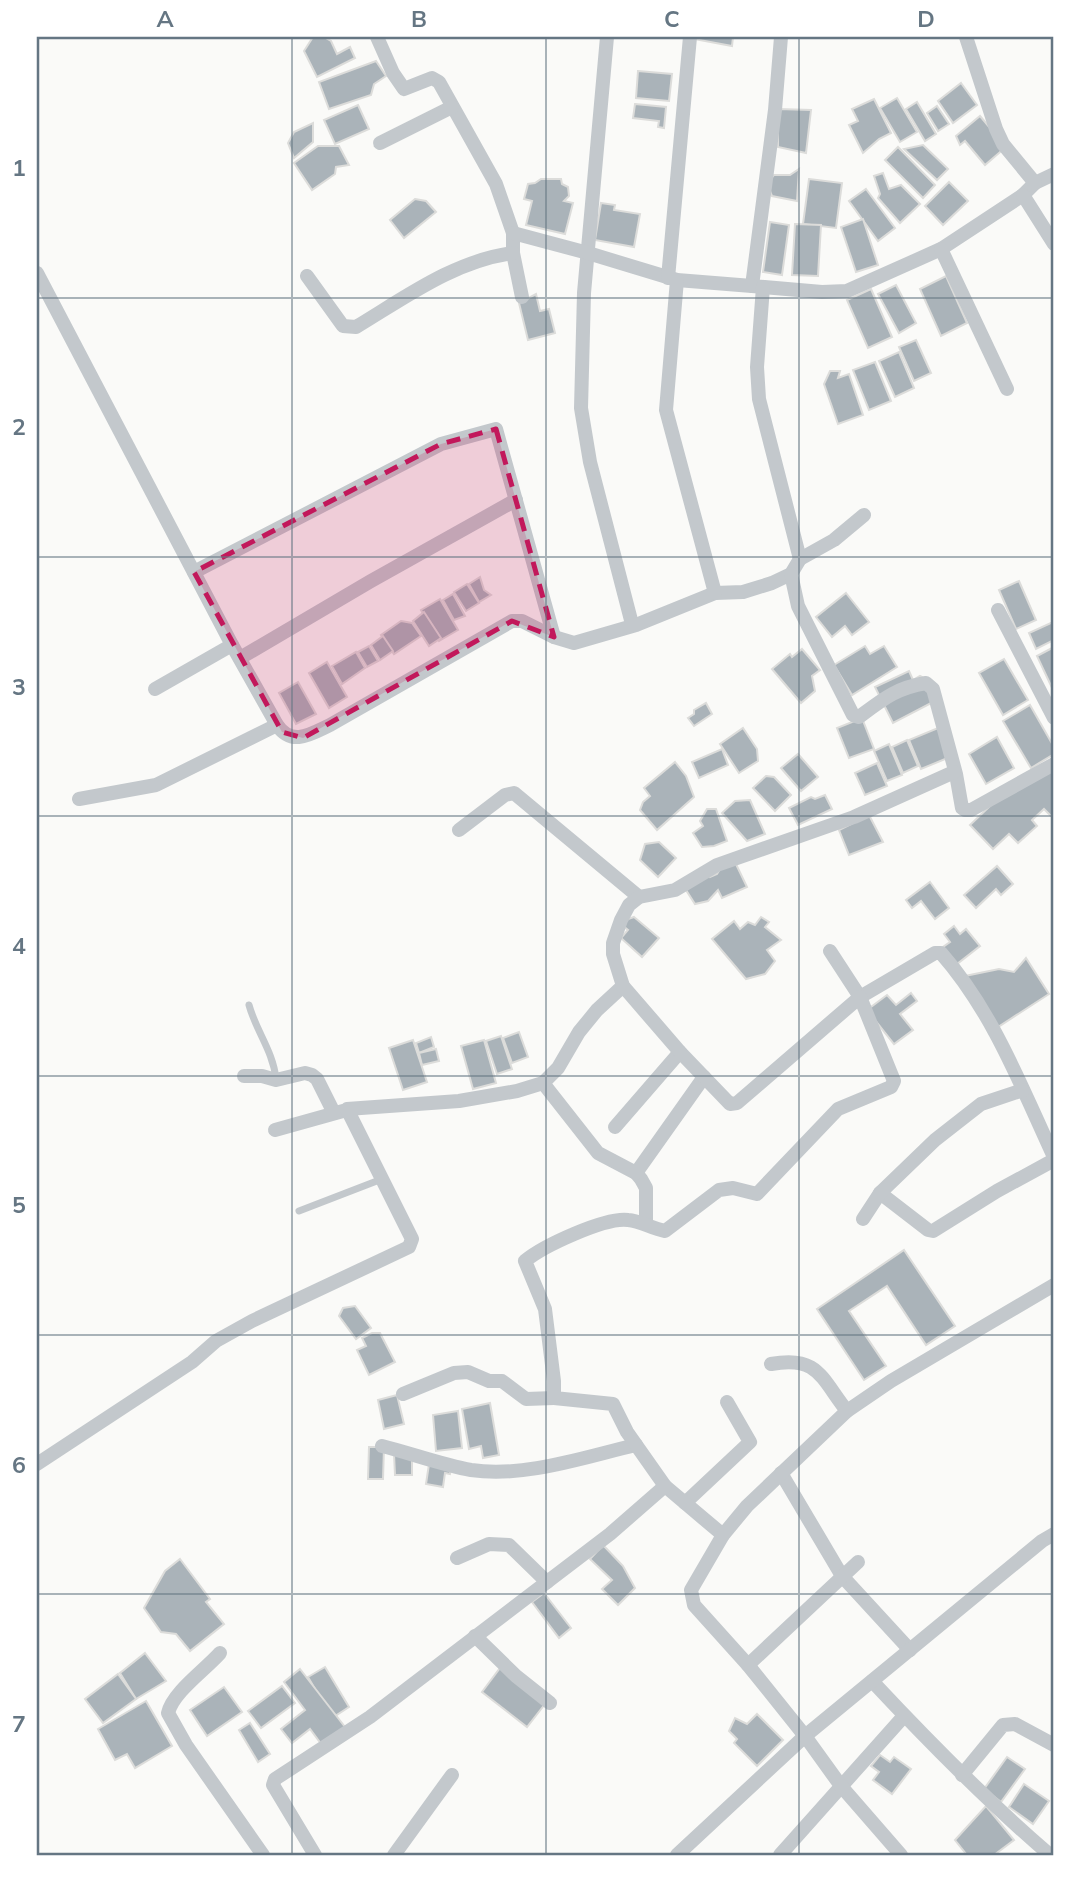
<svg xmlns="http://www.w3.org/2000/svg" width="1091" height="1892" font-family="Mulish,sans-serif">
<rect width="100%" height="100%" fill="#fafaf8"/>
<g fill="#aab3b9" stroke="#dcdcda" stroke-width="2">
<path d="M313,37H324L331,41L337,54L350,47L355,58L317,77L304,51Z"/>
<path d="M694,37H733L732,46L694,39Z"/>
<path d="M376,61L386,76L374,84L371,95L329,109L319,82Z"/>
<path d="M638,71L672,74L669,101L636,98Z"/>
<path d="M961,83L977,105L953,123L938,101Z"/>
<path d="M897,98L917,132L900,142L880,108Z"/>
<path d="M874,99L891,133L879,139L863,153L849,125L858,121L852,109Z"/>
<path d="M917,102L936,134L925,141L906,109Z"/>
<path d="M635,104L666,107L664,128L658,127L659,121L633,118Z"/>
<path d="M358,105L369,129L335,144L324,120Z"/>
<path d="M937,106L949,124L938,131L927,113Z"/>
<path d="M778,109L811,110L806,153L778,147Z"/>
<path d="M980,116L1006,147L985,165L965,141L960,145L956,136Z"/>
<path d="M313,123V142L294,158L288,143L294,132Z"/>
<path d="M923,145L948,169L937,180L904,149Z"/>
<path d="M318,146H339L349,165L336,167L335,174L312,190L294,163Z"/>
<path d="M898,147L935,185L923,198L885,160Z"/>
<path d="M799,169L797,201L772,196L767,184L774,175H790Z"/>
<path d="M883,173L889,189L901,185L920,204L900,223L878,198L880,194L874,176Z"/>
<path d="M541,179H561L562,184L568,187L569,196L564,201L573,203L565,234L526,225L532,201L524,199L528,184L535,183Z"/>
<path d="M809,179L842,183L836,228L803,224Z"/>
<path d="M949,182L968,201L943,225L925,206Z"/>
<path d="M866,189L895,228L878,241L849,201Z"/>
<path d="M415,199L426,201L436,212L404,238L390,220Z"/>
<path d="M601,203L615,205L614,210L640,214L634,247L595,240Z"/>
<path d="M863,219L878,265L856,272L841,227Z"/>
<path d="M770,222L789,225L782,275L763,272Z"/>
<path d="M795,224L821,225L818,276L792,275Z"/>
<path d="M946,276L967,323L941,336L920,289Z"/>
<path d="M896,285L916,323L899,333L878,294Z"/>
<path d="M871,289L892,337L868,348L847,300Z"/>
<path d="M536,294L540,311L549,309L555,333L528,340L519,303Z"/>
<path d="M916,340L931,373L914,381L899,347Z"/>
<path d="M899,352L914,388L895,397L879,361Z"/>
<path d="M875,362L891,401L869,410L853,370Z"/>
<path d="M830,371H840L838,378L849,374L863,415L838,424L824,384Z"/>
<path d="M480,577L484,590L491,595L479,602L469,584Z"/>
<path d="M1019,581L1036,620L1016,629L999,590Z"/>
<path d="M467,584L479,603L466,611L454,592Z"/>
<path d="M846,593L869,622L852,635L845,626L832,637L816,617Z"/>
<path d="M453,594L465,616L454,620L443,600Z"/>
<path d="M440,599L458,630L439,641L421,610Z"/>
<path d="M424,612L441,638L429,646L413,621Z"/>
<path d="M401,621L412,623L421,636L394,654L381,635Z"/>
<path d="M1053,622L1054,640L1036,649L1029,633Z"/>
<path d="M383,636L393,651L380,660L371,645Z"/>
<path d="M369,646L378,661L367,667L358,652Z"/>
<path d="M865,646L870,654L884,646L897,667L852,695L834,665Z"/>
<path d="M1054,647V692L1037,656Z"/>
<path d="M802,649L820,670L812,676L815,691L801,703L772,669L790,654L792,657Z"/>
<path d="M356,652L365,668L342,684L332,666Z"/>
<path d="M1004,659L1028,700L1003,715L979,673Z"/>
<path d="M327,662L347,697L329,708L309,673Z"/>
<path d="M909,671L913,680L920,676L926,679L937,700L893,723L875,687Z"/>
<path d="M298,682L316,714L296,724L279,693Z"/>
<path d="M706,703L712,714L694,726L688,718L694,714V710Z"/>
<path d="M1030,705L1054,747V754L1031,768L1003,721Z"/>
<path d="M862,718L874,749L849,758L837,728Z"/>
<path d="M743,728L757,749L758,761L739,773L720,744Z"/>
<path d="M938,728L950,757L921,769L909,740Z"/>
<path d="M997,737L1014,768L986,784L969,754Z"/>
<path d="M907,740L918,766L903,773L892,747Z"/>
<path d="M889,744L902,775L887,781L874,751Z"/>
<path d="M722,749L728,765L699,778L692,762Z"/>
<path d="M798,754L818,777L801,791L781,768Z"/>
<path d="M675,762L686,776L694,797L657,830L640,810L643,802L650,796L644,788Z"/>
<path d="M877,763L887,786L865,795L855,773Z"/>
<path d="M1052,771L1054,819L1044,809L1032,820L1037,826L1018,843L1009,834L993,849L970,825L991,805Z"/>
<path d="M766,776L774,777L791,795L775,811L753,788Z"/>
<path d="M825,795L832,809L798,825L789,808L811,797L815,799Z"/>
<path d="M750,800L765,834L747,841L722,813L735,801Z"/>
<path d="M707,809H716L727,841L714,846L702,847L693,833L703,826L700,821Z"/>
<path d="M869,815L883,842L849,855L839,830Z"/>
<path d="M659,842L676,858L658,877L640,860L645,844Z"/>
<path d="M734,860L747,887L722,898L718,890L708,901L695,904L686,890L709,875L710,877L717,874L722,866Z"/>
<path d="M997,866L1013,884L1001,895L996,889L976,908L964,895Z"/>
<path d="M930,882L949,908L935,919L921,901L912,908L906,900Z"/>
<path d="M634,917L659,938L642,957L621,938L628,930L623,926L628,919Z"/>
<path d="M761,917L769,922L765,927L781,940L767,950L775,961L765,974L746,979L712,939L734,921L740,929L748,922L755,925Z"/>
<path d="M954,926L960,934L966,929L980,946L957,964L943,947L950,942L944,934Z"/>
<path d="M1026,958L1049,994L998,1027L965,976L999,969L1014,972Z"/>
<path d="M911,993L917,1001L900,1014L913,1030L894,1044L867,1010L887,995L896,1005Z"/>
<path d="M519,1032L528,1057L512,1063L503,1038Z"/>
<path d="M501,1036L512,1069L497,1074L486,1041Z"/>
<path d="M431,1037L434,1047L419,1053L416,1043Z"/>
<path d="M413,1040L427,1082L403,1090L389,1048Z"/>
<path d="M484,1040L496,1083L473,1089L461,1046Z"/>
<path d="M436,1049L439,1061L422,1065L419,1053Z"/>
<path d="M904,1250L955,1326L926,1345L887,1286L849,1311L886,1366L864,1380L817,1309Z"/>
<path d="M355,1306L371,1328L356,1339L339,1316L343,1308Z"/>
<path d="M372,1333H380L395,1362L369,1375L357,1350L366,1346L362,1338Z"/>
<path d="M397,1395L404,1424L384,1429L378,1400Z"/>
<path d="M490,1403L499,1455L483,1458L481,1446L469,1449L462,1409Z"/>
<path d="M458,1411L462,1448L436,1451L433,1415Z"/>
<path d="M369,1447H384L383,1479H368Z"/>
<path d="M394,1454H412V1475H395Z"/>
<path d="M429,1464L451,1468L450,1474L445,1473L443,1487L426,1484Z"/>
<path d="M603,1545L623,1566L635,1588L618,1605L602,1589L612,1580L590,1559Z"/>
<path d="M180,1559L210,1599L206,1602L224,1624L190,1651L176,1634L161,1632L144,1608L165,1571Z"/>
<path d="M544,1593L571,1628L559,1638L532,1602Z"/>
<path d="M145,1653L166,1681L136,1699L120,1673Z"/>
<path d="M325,1667L349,1707L332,1718L308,1677Z"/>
<path d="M500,1668L545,1704L527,1727L482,1692Z"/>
<path d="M300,1669L345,1727L322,1745L310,1729L292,1743L281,1729L305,1710L284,1682Z"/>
<path d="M118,1674L136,1699L103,1723L85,1699Z"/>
<path d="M282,1686L295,1703L261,1728L248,1711Z"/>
<path d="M224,1687L242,1712L207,1736L190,1710Z"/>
<path d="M146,1701L172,1746L135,1768L127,1754L115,1760L98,1729Z"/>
<path d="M757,1714L783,1740L757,1766L734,1743L737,1739L729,1731L735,1718L747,1724Z"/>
<path d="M250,1723L270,1754L258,1762L239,1730Z"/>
<path d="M880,1755L890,1762L894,1757L911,1769L892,1794L873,1780L879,1772L871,1766Z"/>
<path d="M1007,1757L1025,1769L1001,1802L984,1789Z"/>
<path d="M1024,1784L1049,1801L1033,1824L1009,1807Z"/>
<path d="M986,1806L1014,1840L994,1855H967L955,1840Z"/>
</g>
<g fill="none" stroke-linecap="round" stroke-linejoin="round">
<g stroke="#c3c8cc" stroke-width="7">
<path d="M249,1005C256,1031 273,1051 276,1079"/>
<path d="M299,1211L382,1179"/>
</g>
<g stroke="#c3c8cc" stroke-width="14">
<path d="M377,37L393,73L404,89L432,78L439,82L496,184L513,233V253L522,297"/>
<path d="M607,37L584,293L581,408L590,462L632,624"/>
<path d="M781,37L775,110L752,286L822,292L847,291L941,249L1023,195L1035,183L1054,174"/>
<path d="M966,37L996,129L1003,144L1035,183"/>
<path d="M380,143L452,107"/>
<path d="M1023,195L1054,244"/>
<path d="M513,233L588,253L677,280L752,286"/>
<path d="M941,249L1007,389"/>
<path d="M37,273L232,645L277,725C292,747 311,734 330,725L512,621H522L554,637L574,643L636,625L715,593L743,592L772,583L791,574L800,559L834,540L864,515"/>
<path d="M307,276L343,326L356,327C406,297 454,261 513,253"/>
<path d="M668,278L690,37"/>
<path d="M677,280L666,410L715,593"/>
<path d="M763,287L757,367L759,399L800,559"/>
<path d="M194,572L441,444L496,429L554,637"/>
<path d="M791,574L798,606L853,715L859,717C883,699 896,688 926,683L933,689L956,774L962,808L965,810H971L1054,764"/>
<path d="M998,610L1054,718"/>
<path d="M240,658L371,581L516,500"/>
<path d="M155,689L232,645"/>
<path d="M79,799L156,785L277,725"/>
<path d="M459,830L505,795L514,793L639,897"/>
<path d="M830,951L860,997L935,953H941C993,1012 1021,1086 1054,1157"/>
<path d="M244,1076H262L276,1080L305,1073L312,1075L317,1079L334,1113"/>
<path d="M543,1083L598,1153L636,1173L641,1179L646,1188V1224"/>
<path d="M615,1127L680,1052"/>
<path d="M275,1130L343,1111"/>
<path d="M636,1173L704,1077"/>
<path d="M880,1193L928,1230L933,1231L997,1191L1054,1160"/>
<path d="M863,1219L880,1193L935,1140L981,1104L1023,1090"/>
<path d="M771,1364C818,1355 821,1378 847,1411"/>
<path d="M403,1394L454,1373L468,1372L489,1381H502L526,1399L554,1398"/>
<path d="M382,1446C410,1453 443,1465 471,1470C525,1478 584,1457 636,1445"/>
<path d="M37,1464L192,1362L216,1341L252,1321L409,1247L412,1239L347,1109L459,1101L517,1091L543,1083L558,1068L579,1032L597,1010L623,986"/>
<path d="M781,1473L842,1576L910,1650"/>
<path d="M685,1503L750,1442L727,1402"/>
<path d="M723,1535L665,1486L627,1432L613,1404L554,1398V1381L545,1309L525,1261C543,1246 605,1217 628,1220C641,1221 652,1229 665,1231L719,1190L733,1188L757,1194L838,1109L891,1087L894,1081L860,997L737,1103L730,1104L680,1052L623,986L613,954V943L621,920L629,905L639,897L675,890L717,865L854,817L954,772"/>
<path d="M457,1558L489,1544L509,1545L547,1582"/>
<path d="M475,1636L516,1676L550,1703"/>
<path d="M220,1653C205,1670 173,1692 168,1713L186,1745L263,1855"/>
<path d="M748,1665L858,1562"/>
<path d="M872,1681C929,1742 987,1801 1050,1855"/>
<path d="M962,1775L1003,1725L1015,1724L1054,1745"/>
<path d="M315,1855L273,1785L275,1779L370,1717L610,1534L665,1486"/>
<path d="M394,1855L452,1775"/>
<path d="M677,1855L805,1736L1042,1541L1054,1534"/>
<path d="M780,1855L904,1716"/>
<path d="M901,1855L841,1786L805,1736L748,1665L694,1605L691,1590L723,1535L747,1506L847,1411L891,1381L1054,1285"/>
</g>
</g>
<path fill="#c2185b" fill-opacity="0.2" stroke="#c2185b" stroke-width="5" stroke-dasharray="14 9" stroke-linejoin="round" d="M496,429L554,637L512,621L303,738L282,732L194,572L441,444Z"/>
<path fill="none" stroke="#657683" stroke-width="2" stroke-opacity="0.55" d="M292,37V1855M546,37V1855M799,37V1855M37,298H1054M37,557H1054M37,816H1054M37,1076H1054M37,1335H1054M37,1594H1054"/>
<rect width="1091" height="1892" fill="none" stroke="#ffffff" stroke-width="77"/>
<rect x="38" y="38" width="1014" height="1816" fill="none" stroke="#657683" stroke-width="2.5"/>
<g font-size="23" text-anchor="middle" font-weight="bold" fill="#657683">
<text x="165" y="27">A</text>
<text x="419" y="27">B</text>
<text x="672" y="27">C</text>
<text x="926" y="27">D</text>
<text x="19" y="176">1</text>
<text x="19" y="435">2</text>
<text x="19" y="695">3</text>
<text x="19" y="954">4</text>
<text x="19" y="1213">5</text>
<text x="19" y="1473">6</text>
<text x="19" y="1732">7</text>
</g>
</svg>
